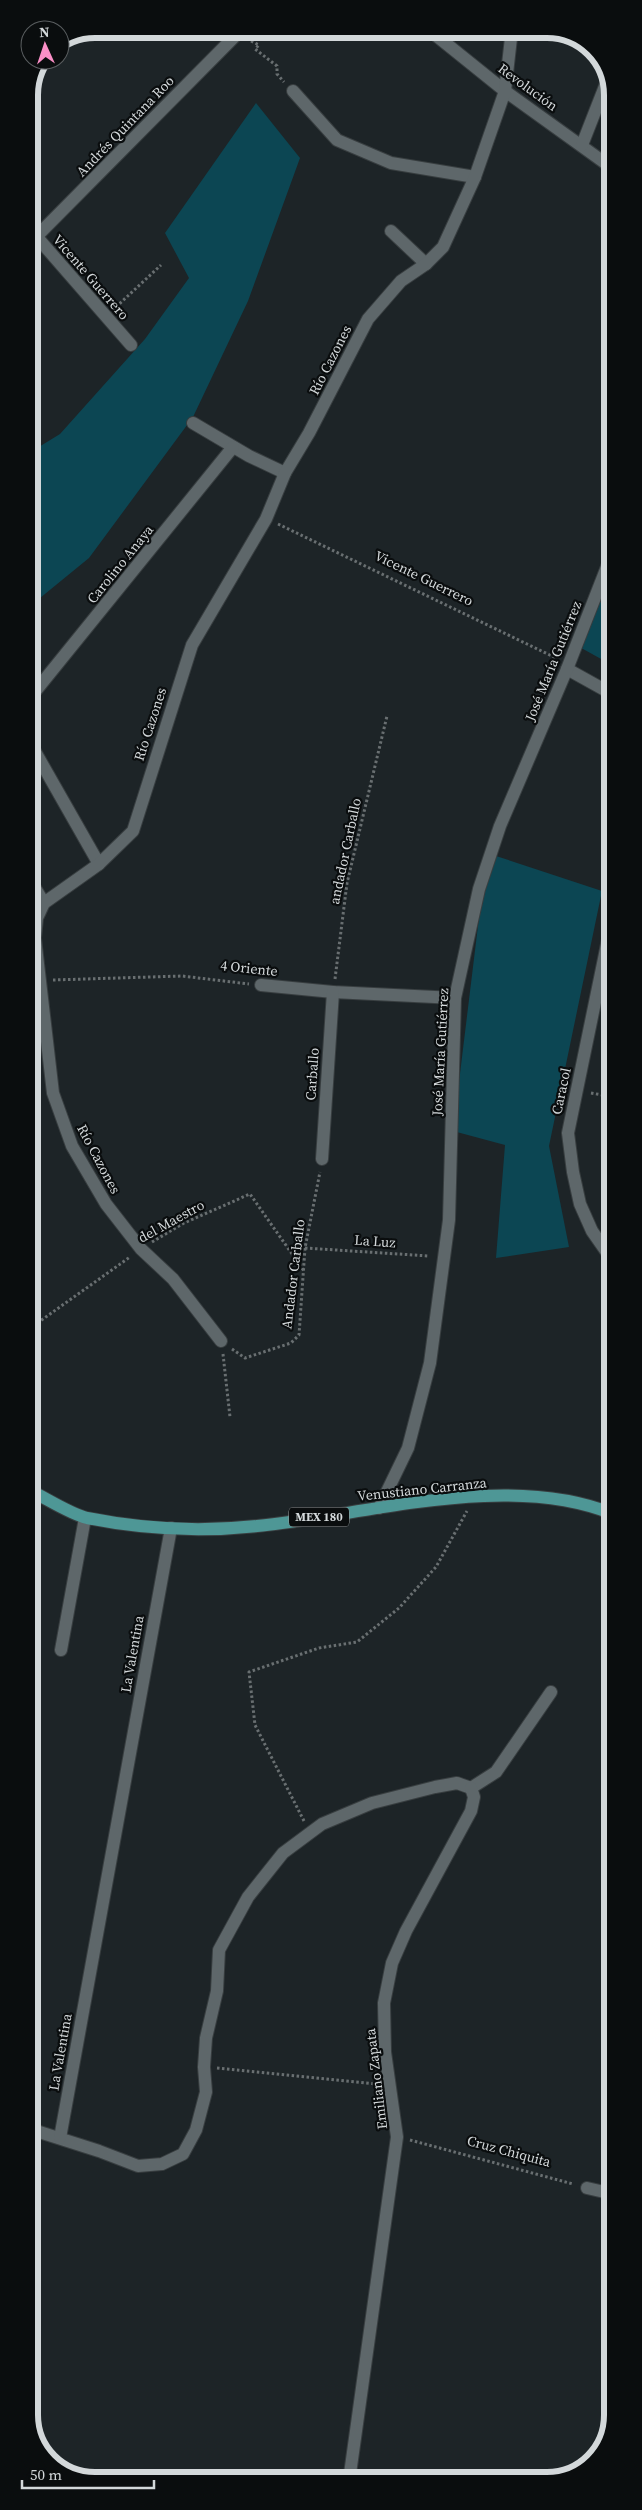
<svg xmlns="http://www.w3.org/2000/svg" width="642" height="2510" font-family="'Source Serif 4',serif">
<rect width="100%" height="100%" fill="#1d2427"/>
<g fill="#0c4653">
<path d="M256,103L300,158L248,301L193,417L89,558L29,607V453L60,434L145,339L189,278L165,233Z"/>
<path d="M612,554V665L574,644Z"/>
<path d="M496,856L602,891L549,1146L569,1247L496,1258L505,1145L453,1131L482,893Z"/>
</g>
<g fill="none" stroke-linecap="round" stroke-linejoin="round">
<g stroke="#383e40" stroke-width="14">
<g id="minor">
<path d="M428,29L505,91L612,168"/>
<path d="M293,91L337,140L391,163L475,177"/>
<path d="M582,145L609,76"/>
<path d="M29,228L131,345"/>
<path d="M391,231L426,264"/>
<path d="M29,244L242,29"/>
<path d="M193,423L249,456L285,473"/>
<path d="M567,669L612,694"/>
<path d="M29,699L233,447"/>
<path d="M29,741L99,864"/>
<path d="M29,878L44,903"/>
<path d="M612,920L568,1133L573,1172L580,1204L592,1231L613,1261"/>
<path d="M261,985L333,992L455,998"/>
<path d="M322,1159L333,992"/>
<path d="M221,1341L173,1279L141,1249L106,1204L72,1146L53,1093L35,938L37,918L44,903L99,864L133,831L192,645L266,519L285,473L309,433L368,319L401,281L426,264L443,247L475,177L505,91L512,29"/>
<path d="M379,1508L408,1448L430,1363L449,1220L455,998L479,889L500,826L567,669L612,554"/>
<path d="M61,1650L85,1518"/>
<path d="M471,1788L496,1772L551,1692"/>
<path d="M30,2129L99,2151L138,2166L162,2164L183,2154L196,2130L206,2092L204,2067L206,2038L217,1991L219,1950L248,1897L283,1853L322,1824L372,1803L435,1787L457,1783L471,1788"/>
<path d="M60,2138L171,1528"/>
<path d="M587,2188L613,2194"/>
<path d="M349,2481L397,2137L385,2052L384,2003L392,1963L406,1931L471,1811L474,1797L471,1788"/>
</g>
</g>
<g stroke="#383e40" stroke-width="14">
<path id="major" d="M29,1490C46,1498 70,1514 87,1518C142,1529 202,1532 257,1526C367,1515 507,1471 613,1514"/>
</g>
<g stroke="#696f71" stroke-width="3" stroke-dasharray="2.5 2.5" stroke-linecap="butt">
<path d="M251,41L259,45L255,49L277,66V74L284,82"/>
<path d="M116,307L161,265"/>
<path d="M278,524L556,658"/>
<path d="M335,979L347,883L387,716"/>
<path d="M53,980L182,976L249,984"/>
<path d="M591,1093L613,1097"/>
<path d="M152,1242L184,1223L250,1194L304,1271"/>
<path d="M305,1248L429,1256"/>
<path d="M29,1329L130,1257"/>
<path d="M232,1349L245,1358L291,1343L299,1335L305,1248L320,1172"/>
<path d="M223,1354L230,1417"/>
<path d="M304,1821L255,1725L249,1672L319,1648L357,1642L399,1608L436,1567L467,1511"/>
<path d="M217,2068L375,2084"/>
<path d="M410,2140L573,2184"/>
</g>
<use href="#minor" stroke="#5e676a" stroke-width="12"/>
<use href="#major" stroke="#4e9796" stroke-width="12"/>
</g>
<g text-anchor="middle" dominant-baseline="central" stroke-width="4.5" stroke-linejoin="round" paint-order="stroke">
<rect fill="#0a0d0e" stroke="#979b9d" stroke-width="1" x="289" y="1507.5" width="60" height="19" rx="4"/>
<g font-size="12" font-weight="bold" fill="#d3d8da">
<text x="319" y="1517">MEX 180</text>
</g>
<g font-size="14" fill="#d3d8da" stroke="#0a0d0e">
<text transform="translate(528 87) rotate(36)">Revolución</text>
<text transform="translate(125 126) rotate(-46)">Andrés Quintana Roo</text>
<text transform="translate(91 277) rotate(49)">Vicente Guerrero</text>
<text transform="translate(330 360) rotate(-63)">Río Cazones</text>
<text transform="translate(120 564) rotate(-51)">Carolino Anaya</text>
<text transform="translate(424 578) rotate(26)">Vicente Guerrero</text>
<text transform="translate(553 661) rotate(-68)">José María Gutiérrez</text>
<text transform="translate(150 724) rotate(-72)">Río Cazones</text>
<text transform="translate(345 851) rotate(-78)">andador Carballo</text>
<text transform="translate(249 968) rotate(6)">4 Oriente</text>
<text transform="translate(440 1052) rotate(-87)">José María Gutiérrez</text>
<text transform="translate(312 1074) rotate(-86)">Carballo</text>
<text transform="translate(561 1091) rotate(-78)">Caracol</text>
<text transform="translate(99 1159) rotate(62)">Río Cazones</text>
<text transform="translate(171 1221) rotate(-29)">del Maestro</text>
<text transform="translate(375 1241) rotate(4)">La Luz</text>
<text transform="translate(293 1274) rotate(-83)">Andador Carballo</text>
<text transform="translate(422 1489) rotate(-6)">Venustiano Carranza</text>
<text transform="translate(132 1654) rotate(-80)">La Valentina</text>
<text transform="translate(60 2052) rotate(-80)">La Valentina</text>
<text transform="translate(376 2079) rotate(-97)">Emiliano Zapata</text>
<text transform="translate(509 2151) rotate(15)">Cruz Chiquita</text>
</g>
</g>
<path d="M0 0H642V2510H0ZM95 38H547A57 57 0 0 1 604 95V2415A57 57 0 0 1 547 2472H95A57 57 0 0 1 38 2415V95A57 57 0 0 1 95 38Z" fill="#0a0d0e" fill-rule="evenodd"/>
<path fill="none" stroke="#d3d8da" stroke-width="6" d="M95 38H547A57 57 0 0 1 604 95V2415A57 57 0 0 1 547 2472H95A57 57 0 0 1 38 2415V95A57 57 0 0 1 95 38Z"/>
<g transform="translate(45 45) rotate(357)"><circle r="24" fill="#0a0d0e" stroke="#5a5e60"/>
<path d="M0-4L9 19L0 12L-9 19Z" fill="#fa8fc6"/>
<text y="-8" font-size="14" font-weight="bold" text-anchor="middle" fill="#d3d8da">N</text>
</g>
<path d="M22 2480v8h132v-8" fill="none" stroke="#d3d8da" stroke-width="2.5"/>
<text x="30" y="2480" font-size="15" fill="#d3d8da" stroke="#0a0d0e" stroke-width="4" paint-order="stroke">50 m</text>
</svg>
